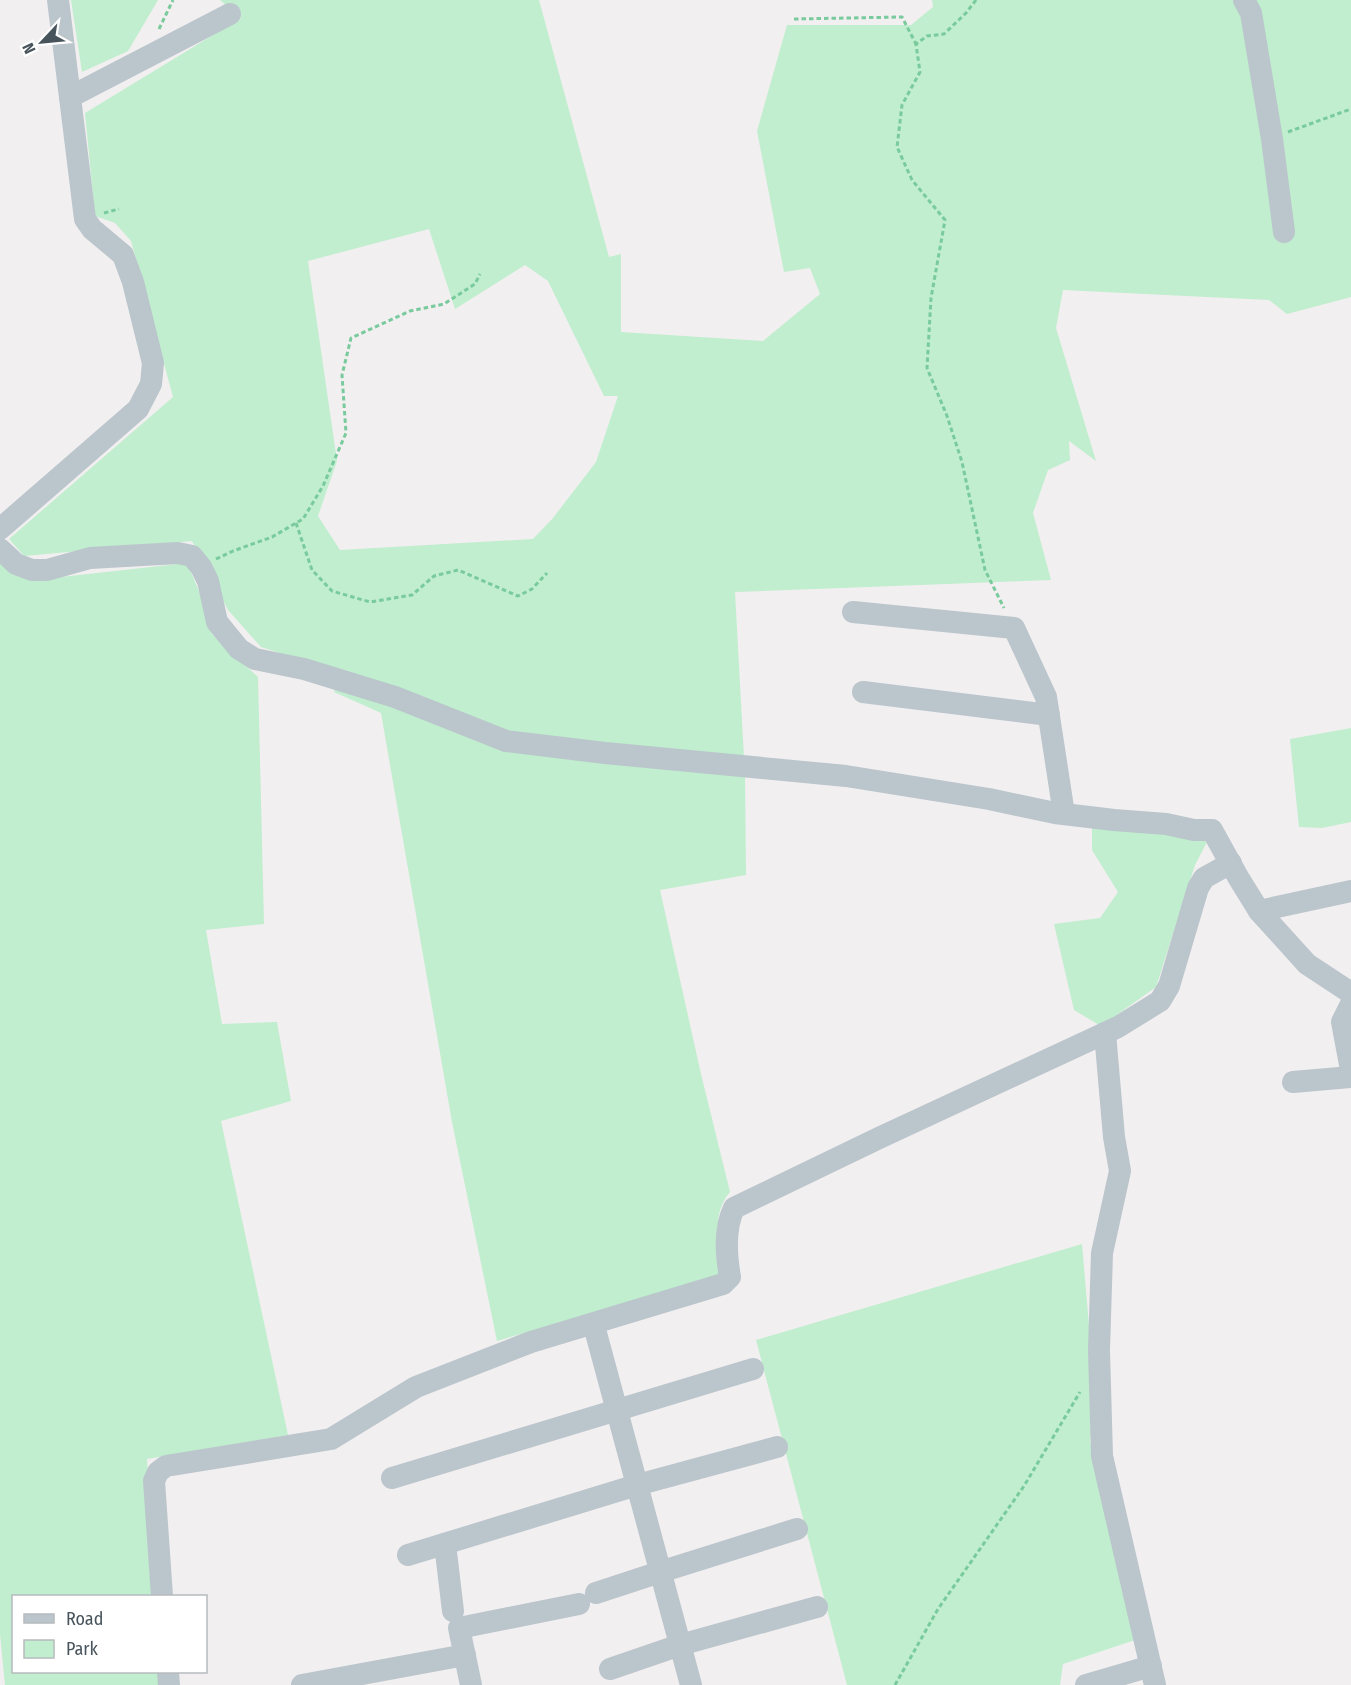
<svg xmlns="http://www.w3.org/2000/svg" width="1351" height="1685" font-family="'Fira Sans Condensed',sans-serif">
<rect width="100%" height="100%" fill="#f2eff0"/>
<g fill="#c0eece" fill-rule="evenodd">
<path d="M71,0H158L128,51L82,72Z"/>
<path d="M220,0H539L609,257L621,254V332L763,341L820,294L810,268L784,272L757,131L787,25H911L933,7L932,0H1351V297L1287,314L1269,300L1063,290L1056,328L1096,461L1069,441L1070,460L1048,470L1033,513L1051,580L735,592L745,776L746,875L660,890L701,1074L730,1192C710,1215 720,1246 723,1274L497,1341L452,1122L381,713L334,692L343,673L261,647L228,610L192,541L24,556L9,539L173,397L131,241L115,223L95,216L85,113L241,18ZM429,229L455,309L525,265L548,281L604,396H618L596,462L553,518L533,539L340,550L318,516L337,461L308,261Z"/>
<path d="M0,561L61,577L187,563L199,591L212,634L258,677L264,924L206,930L222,1024L277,1022L291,1101L221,1121L288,1435L147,1459L155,1596H14V1672H160V1685H5L0,1634Z"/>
<path d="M1351,728V822L1322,828L1299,827L1290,739Z"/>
<path d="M1092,826L1182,832L1207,842L1195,865L1156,987L1101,1026L1074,1010L1054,924L1100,918L1118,892L1092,850Z"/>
<path d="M1082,1244L1095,1396L1090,1441L1138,1639L1063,1664L1060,1685H847L756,1340Z"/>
</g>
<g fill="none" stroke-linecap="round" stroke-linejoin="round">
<g stroke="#79ca9c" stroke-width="3" stroke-dasharray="4.5 3" stroke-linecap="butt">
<path d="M976,0L966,13L944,34L927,36L916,44L920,72L902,105L897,147L912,180L945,220L931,298L927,368L947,416L962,462L985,570L1004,608"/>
<path d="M794,19L902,17L916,44"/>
<path d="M159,29L173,0"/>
<path d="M1288,132L1351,109"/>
<path d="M104,213L119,209"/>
<path d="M296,523L312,570L332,591L370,602L412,595L434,576L458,570L518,596L532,589L547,573"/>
<path d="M216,559L233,551L272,537L303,519L323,486L346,433L342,375L351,338L410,311L444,304L475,284L480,274"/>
<path d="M895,1685L938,1609L1024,1486L1080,1392"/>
</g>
<g stroke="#bbc5cc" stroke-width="22">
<path d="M1244,0L1251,13L1272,139L1284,232"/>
<path d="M70,97L230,14"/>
<path d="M0,529L138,409L151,384L153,363L133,282L123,255L92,229L85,219L58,0"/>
<path d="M0,549L16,564L32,570H47L90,558L178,553L192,556L201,567L208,581L217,622L239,649L255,659L304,669L395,697L506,741L605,753L846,776L989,799L1055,813L1114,820L1166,824L1194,830H1212L1238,877L1259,911L1307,964L1351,993"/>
<path d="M853,612L1014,628L1046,697L1064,814"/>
<path d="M863,692L1049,715"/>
<path d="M1259,911L1351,891"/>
<path d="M1351,1004L1342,1022L1351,1070"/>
<path d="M1105,1033L1114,1137L1120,1171L1102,1253L1099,1350L1102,1456L1155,1685"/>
<path d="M1293,1082L1351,1077"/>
<path d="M596,1333L691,1685"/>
<path d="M392,1478L753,1369"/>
<path d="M445,1544L453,1611"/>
<path d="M408,1555L637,1485L777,1447"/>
<path d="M596,1593L660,1572L797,1529"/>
<path d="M162,1596L154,1481L158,1472L166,1466L331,1439L416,1387L531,1342L723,1284L730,1277C726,1254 724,1229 734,1208L879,1138L1118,1027L1160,1001L1169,986L1198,888L1204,878L1231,863"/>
<path d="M610,1669L680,1645L817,1607"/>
<path d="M168,1672L169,1685"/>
<path d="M302,1685L465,1655"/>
<path d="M471,1685L459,1628L579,1604"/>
<path d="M1086,1685L1151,1666"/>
</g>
</g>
<rect x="12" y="1595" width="195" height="78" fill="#ffffff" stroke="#b6bbbe" stroke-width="1.5"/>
<rect x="24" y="1614" width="30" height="9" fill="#bbc5cc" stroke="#b6bbbe" stroke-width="1.5"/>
<text x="66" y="1625" font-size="18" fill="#48545c">Road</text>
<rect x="24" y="1640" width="30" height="18" fill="#c0eece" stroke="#b6bbbe" stroke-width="1.5"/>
<text x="66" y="1655" font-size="18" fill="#48545c">Park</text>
<g transform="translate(42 42) rotate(244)" stroke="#ffffff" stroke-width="4.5" paint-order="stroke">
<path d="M0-4.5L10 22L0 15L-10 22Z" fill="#48545c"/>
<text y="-9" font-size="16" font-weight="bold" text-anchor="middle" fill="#48545c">N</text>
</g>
</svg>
